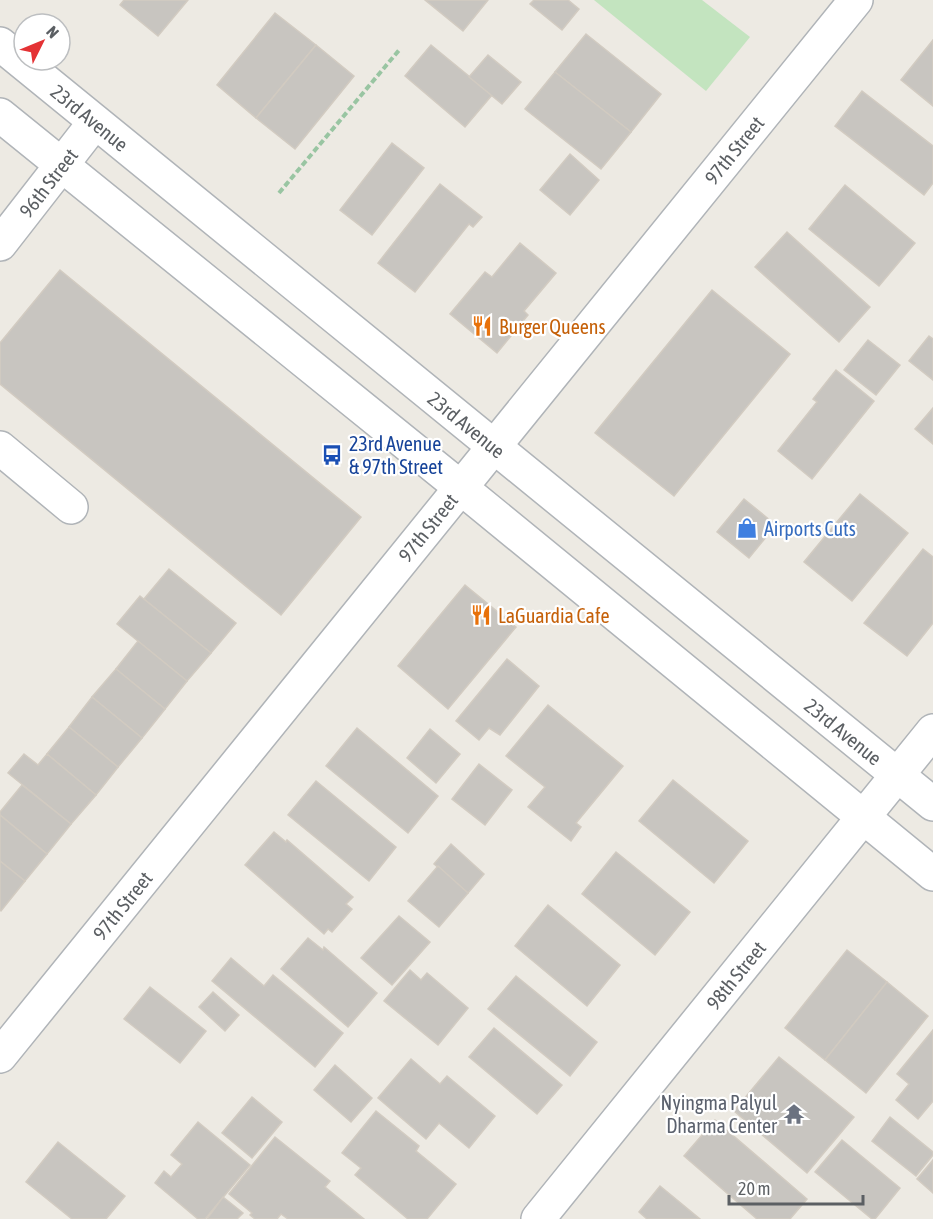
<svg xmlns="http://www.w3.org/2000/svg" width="933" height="1219" font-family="'Asap Condensed',sans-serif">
<rect width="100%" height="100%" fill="#edeae3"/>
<path fill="#c3e4bf" d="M594,0H702L750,37L706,91Z"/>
<g fill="#c8c5c0" stroke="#d2cbc1" stroke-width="1.5">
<path d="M124,0H188L158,36L120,5Z"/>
<path d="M425,0H488L463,31Z"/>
<path d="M534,0H568L579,9L562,30L530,4Z"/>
<path d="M275,13L316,45L256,118L217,85Z"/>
<path d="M586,34L661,94L631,132L555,72Z"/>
<path d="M933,40V106L901,80Z"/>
<path d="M316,45L354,76L295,149L256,118Z"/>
<path d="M431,45L492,95L465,127L405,76Z"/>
<path d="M488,55L521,82L502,104L469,77Z"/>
<path d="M555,72L631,132L601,169L525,109Z"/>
<path d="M862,91L933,146V183L924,195L835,126Z"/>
<path d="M392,143L424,168L372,235L340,210Z"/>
<path d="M570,154L599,180L570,215L540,190Z"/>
<path d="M440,184L482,217L473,227L469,224L415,292L378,263Z"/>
<path d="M845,185L915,243L879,286L809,229Z"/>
<path d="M787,232L870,307L839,342L755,267Z"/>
<path d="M520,243L556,273L524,311L528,315L497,353L450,314L485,272L492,277Z"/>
<path d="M60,270L361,517L281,615L0,384V343Z"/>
<path d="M712,290L790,354L674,496L595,433Z"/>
<path d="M929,336L933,339V380L909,361Z"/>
<path d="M868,340L900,365L876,395L844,370Z"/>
<path d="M836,370L874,401L812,479L778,451L817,402L813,399Z"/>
<path d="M933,408V444L915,429Z"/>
<path d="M860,494L908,533L852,601L804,562Z"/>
<path d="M744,499L776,525L749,558L717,532Z"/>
<path d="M923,549L933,557V623L907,656L864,623Z"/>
<path d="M169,569L236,623L211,653L144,599Z"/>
<path d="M465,585L516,627L448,709L398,666Z"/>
<path d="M140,596L211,653L187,681L117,624Z"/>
<path d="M138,641L187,681L165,709L116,669Z"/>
<path d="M507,659L539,686L500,735L489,728L479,740L456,721Z"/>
<path d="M116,669L165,709L142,738L92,697Z"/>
<path d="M92,697L142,738L118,767L69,727Z"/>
<path d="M548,705L623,766L576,823L581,827L571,841L528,807L545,787L506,756Z"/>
<path d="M69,727L118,767L96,795L47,754Z"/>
<path d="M357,728L438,796L408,833L326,766Z"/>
<path d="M430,729L460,754L436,783L407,758Z"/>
<path d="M24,754L38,765L47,754L96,795L71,824L8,773Z"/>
<path d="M479,764L512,790L485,825L452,799Z"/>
<path d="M673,780L748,841L714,883L639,821Z"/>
<path d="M316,781L396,847L369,881L288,815Z"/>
<path d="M22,785L71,824L47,854L0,815V812Z"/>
<path d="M0,815L47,854L25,881L0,861Z"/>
<path d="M274,832L286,842L287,840L353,897L346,904L352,909L332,932L328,929L324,934L245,865Z"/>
<path d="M451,844L484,874L468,893L434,864Z"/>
<path d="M616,852L690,912L655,955L582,894Z"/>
<path d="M0,861L25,881L1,911L0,910Z"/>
<path d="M438,866L468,893L439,927L408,901Z"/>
<path d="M548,905L620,965L587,1006L515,946Z"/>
<path d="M399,916L430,942L392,985L361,958Z"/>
<path d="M308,938L323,950L324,947L377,993L348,1027L281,969Z"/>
<path d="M847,950L887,982L825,1060L785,1028Z"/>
<path d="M231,958L264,986L273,975L343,1033L315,1067L212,981Z"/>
<path d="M410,970L421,980L427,973L468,1008L438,1045L384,1001Z"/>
<path d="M516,976L597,1042L570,1076L488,1009Z"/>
<path d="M887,982L928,1016L866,1093L825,1060Z"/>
<path d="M150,987L206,1031L180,1063L124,1019Z"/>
<path d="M213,992L239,1015L225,1031L199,1007Z"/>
<path d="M494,1028L562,1085L537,1114L469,1057Z"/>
<path d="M933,1030V1101L918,1119L896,1100L909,1084L897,1074Z"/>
<path d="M779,1057L854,1117L807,1173L734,1111Z"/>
<path d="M411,1059L440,1084L447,1076L495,1116L469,1148L439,1123L426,1139L378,1098Z"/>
<path d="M335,1065L372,1098L351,1122L314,1090Z"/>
<path d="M252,1097L282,1122L252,1158L222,1133Z"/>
<path d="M376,1111L419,1146L416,1151L456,1184L427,1219H408L355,1175L361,1168L342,1153Z"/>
<path d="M890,1117L933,1152V1155L916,1176L872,1141Z"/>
<path d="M715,1120L807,1199L790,1219H757L684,1156Z"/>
<path d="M198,1122L250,1165L205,1219H198L155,1183L164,1171L171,1177L182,1164L171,1155Z"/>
<path d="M275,1137L330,1181L325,1187L364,1219H288L281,1214L277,1219H255L250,1215L252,1213L229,1194Z"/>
<path d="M842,1140L900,1188L875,1219H872L815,1172Z"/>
<path d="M58,1142L125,1196L106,1219H72L26,1182Z"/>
<path d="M933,1160V1193L917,1179Z"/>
<path d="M660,1186L700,1219H647L639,1212Z"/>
<path d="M223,1197L243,1213L237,1219H207Z"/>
</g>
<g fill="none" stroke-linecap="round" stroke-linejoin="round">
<g stroke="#b0b4b8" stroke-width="36">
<g id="minor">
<path id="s1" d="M0,44L933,804"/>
<path d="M0,115L460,487L933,874"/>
<path id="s2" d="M0,244L95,122"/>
<path d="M0,448L71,507"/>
<path id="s3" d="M0,1056C285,704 569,351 856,0"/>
<path id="s4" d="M538,1219L933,731"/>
</g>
</g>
<path stroke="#99c5a2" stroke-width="4" stroke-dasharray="6 3" stroke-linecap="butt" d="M279,193L400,49"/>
<use href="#minor" stroke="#fff" stroke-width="33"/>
</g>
<defs>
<g id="restaurant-bare" transform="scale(1.62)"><path d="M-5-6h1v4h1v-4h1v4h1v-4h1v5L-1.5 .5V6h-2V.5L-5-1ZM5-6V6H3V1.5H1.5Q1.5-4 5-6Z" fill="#e8710a" stroke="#fff" stroke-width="2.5" paint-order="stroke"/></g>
<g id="bus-bare" transform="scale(1.62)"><path d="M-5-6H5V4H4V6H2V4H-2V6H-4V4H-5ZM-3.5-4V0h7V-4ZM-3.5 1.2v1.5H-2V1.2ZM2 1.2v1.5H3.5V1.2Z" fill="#1a4fb4" stroke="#fff" stroke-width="2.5" paint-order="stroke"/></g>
<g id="shop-bare" transform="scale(1.62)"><path d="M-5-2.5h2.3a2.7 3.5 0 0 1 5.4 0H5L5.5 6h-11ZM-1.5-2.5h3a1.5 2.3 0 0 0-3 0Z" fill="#3f7fe0" stroke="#fff" stroke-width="2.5" paint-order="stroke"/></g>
<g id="temple-bare" transform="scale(1.62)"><path d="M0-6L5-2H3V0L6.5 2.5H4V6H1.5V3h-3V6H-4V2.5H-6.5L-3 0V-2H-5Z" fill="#6b7280" stroke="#fff" stroke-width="2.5" paint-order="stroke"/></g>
</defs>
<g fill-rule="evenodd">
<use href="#restaurant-bare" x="482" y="326"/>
<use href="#bus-bare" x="332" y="455"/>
<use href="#shop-bare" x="747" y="528"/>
<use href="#restaurant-bare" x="481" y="615"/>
<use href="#temple-bare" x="794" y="1114"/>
</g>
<g text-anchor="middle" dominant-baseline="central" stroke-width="4.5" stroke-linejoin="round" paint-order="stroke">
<g font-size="20" fill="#5b5f63" stroke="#fff">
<text stroke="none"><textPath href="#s1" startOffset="116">23rd Avenue</textPath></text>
<text stroke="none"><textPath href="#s3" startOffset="1166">97th Street</textPath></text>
<text stroke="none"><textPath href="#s2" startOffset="78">96th Street</textPath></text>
<text stroke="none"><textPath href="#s1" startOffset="602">23rd Avenue</textPath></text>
<text stroke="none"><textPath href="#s3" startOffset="680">97th Street</textPath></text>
<text stroke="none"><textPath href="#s1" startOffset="1088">23rd Avenue</textPath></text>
<text stroke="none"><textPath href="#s3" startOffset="194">97th Street</textPath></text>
<text stroke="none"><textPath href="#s4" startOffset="314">98th Street</textPath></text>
</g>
<g font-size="20" fill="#c56008" stroke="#fff" text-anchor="start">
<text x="499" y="326">Burger Queens</text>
<text x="498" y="615">LaGuardia Cafe</text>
</g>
<g font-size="20" fill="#164399" stroke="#fff" text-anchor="start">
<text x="349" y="443">23rd Avenue<tspan x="349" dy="23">&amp; 97th Street</tspan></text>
</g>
<g font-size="20" fill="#366cbe" stroke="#fff" text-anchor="start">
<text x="764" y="528">Airports Cuts</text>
</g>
<g font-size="20" fill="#5b616d" stroke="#fff" text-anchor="end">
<text x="777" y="1102">Nyingma Palyul<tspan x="777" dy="23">Dharma Center</tspan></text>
</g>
</g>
<g transform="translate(42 42) rotate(47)"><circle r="28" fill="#ffffff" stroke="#bdbfc1" stroke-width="1.5"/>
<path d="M0-4.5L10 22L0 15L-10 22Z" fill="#e43234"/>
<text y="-9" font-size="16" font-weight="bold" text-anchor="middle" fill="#5b5f63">N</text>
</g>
<path d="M729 1195v9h134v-9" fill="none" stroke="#5b5f63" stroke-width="3"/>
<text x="738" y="1195" font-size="18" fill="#5b5f63" stroke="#ffffff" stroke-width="4.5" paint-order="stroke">20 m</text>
</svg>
